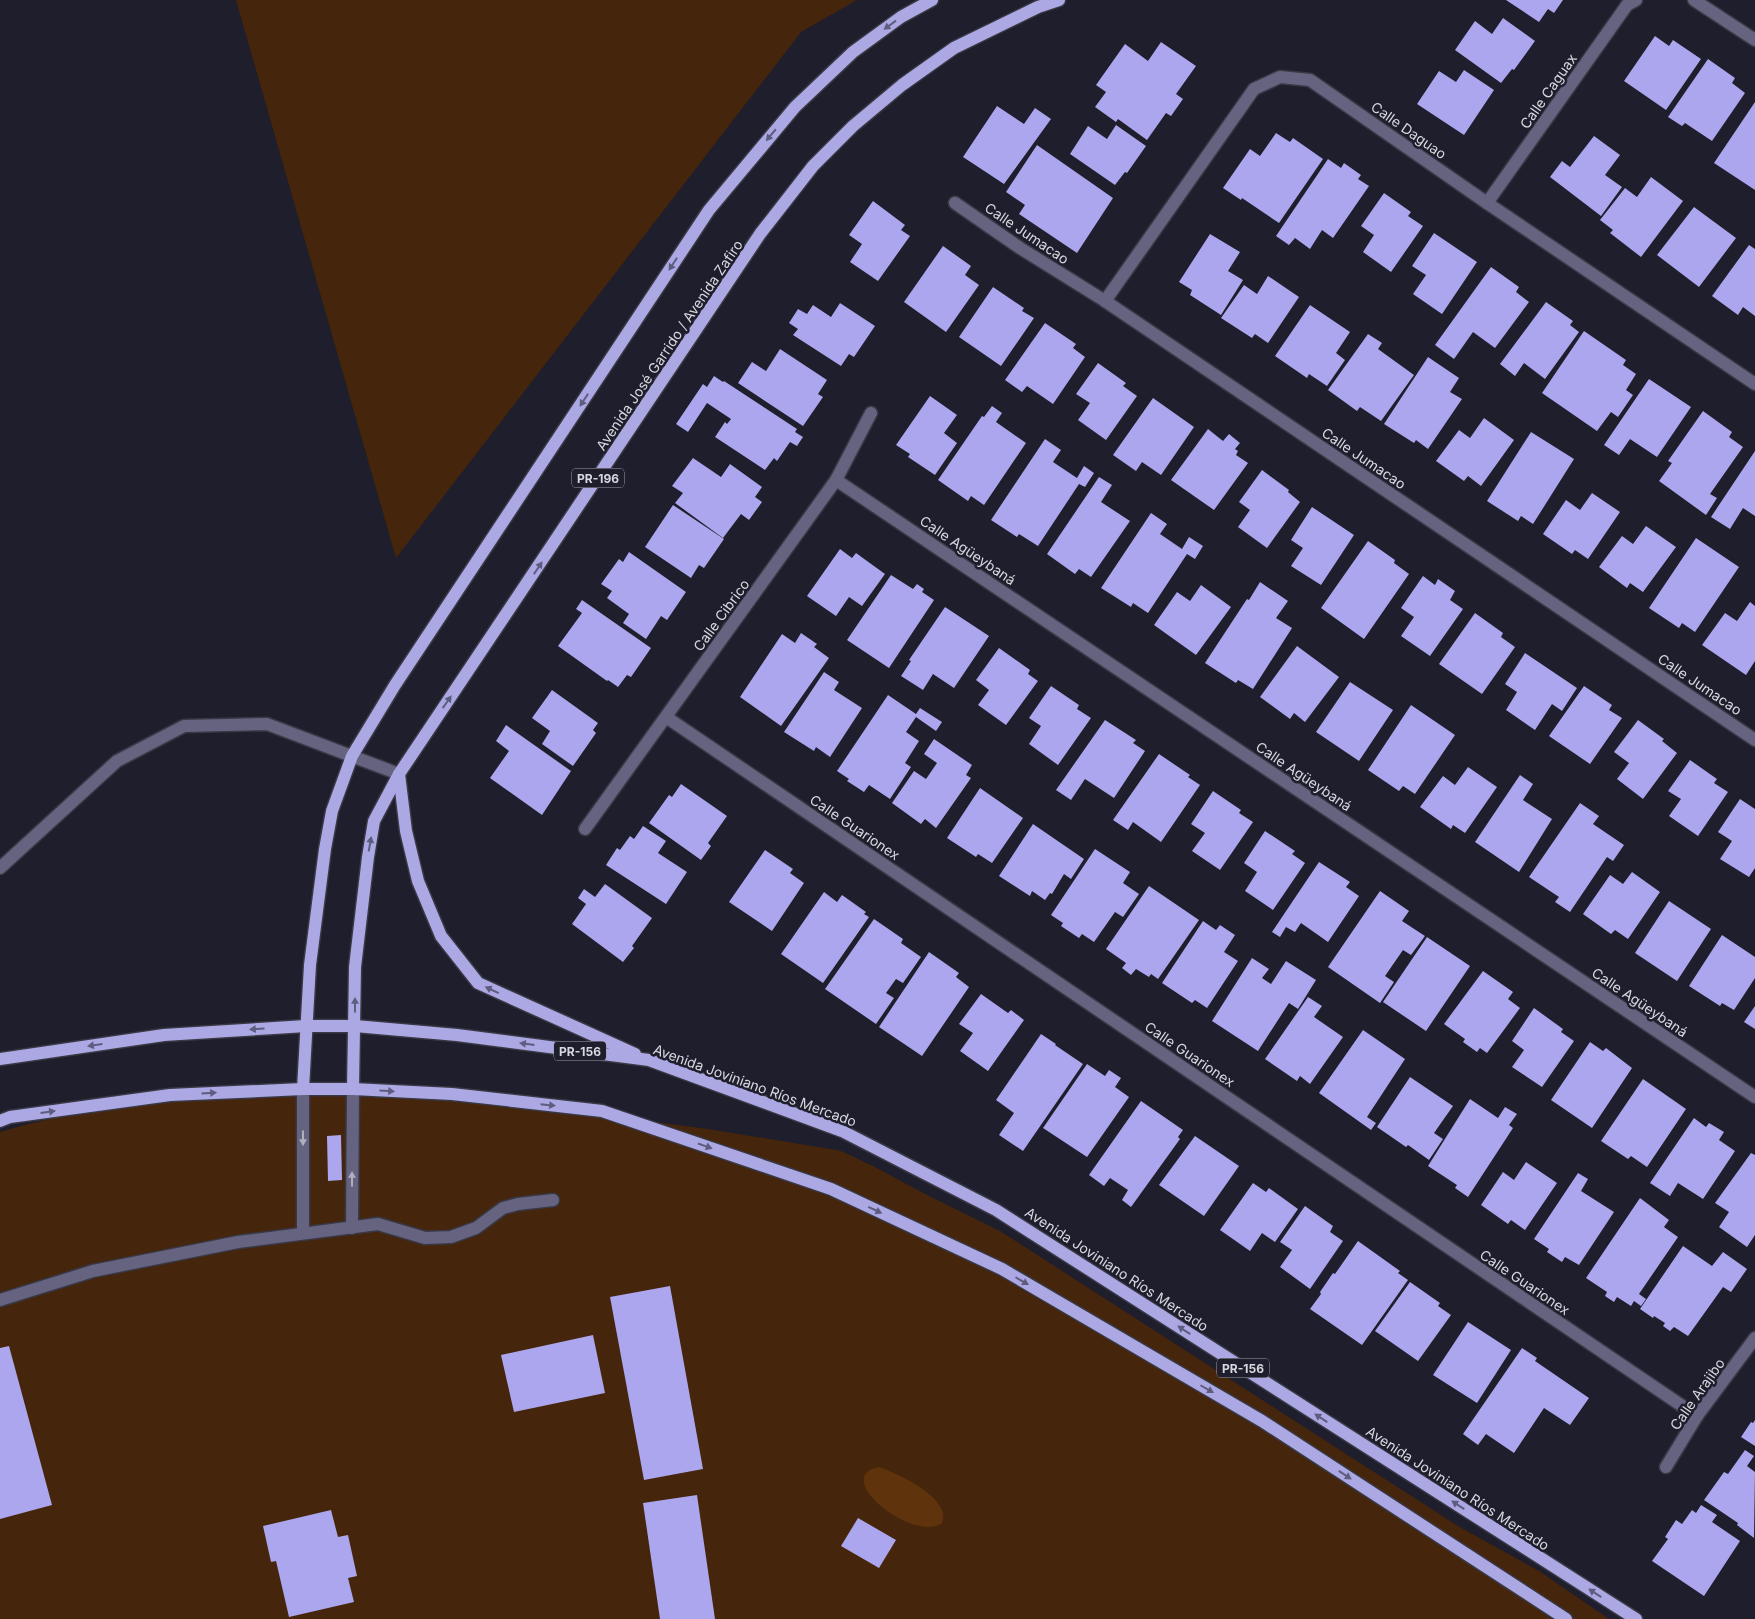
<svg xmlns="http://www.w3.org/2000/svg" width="1755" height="1619" font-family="Inter,sans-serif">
<rect width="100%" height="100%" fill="#1f1e2c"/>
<g fill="#45250b">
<path d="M236,0H857L801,32L396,558Z"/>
<path d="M290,1092L409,1097L587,1113L708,1129L830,1149L841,1151L873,1166L929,1196L1000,1231L1458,1526L1539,1571L1609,1619H0V1132C93,1103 194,1099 290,1092Z"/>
</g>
<path fill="#5f330c" d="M879,1467C897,1473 952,1498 942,1523C914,1544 829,1476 879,1467Z"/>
<g fill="#aba6ed">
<path d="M1506,0H1563L1554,13L1548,9L1539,22Z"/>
<path d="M1503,18L1535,41L1514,70L1512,69L1501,83L1455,50L1475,21L1492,34Z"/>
<path d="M1655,36L1669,46L1673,40L1701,59L1666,110L1624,81Z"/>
<path d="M1161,42L1196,66L1176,94L1183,99L1171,116L1166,113L1147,140L1118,119L1116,122L1095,107L1106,92L1096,85L1125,44L1148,61Z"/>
<path d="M1708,59L1735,78L1732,83L1745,93L1712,141L1685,123L1682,126L1668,117Z"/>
<path d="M1464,70L1494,90L1464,135L1417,104L1439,71L1456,82Z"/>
<path d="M1755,102V190L1714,163Z"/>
<path d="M997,106L1024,124L1035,108L1051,119L1004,184L963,157Z"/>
<path d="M1116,125L1146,146L1127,173L1125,172L1115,185L1070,154L1088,126L1107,139Z"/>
<path d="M1276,133L1290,142L1293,138L1323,159L1279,223L1242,198L1241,200L1223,188L1250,149L1260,156Z"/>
<path d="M1594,136L1620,155L1605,175L1622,187L1601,216L1550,177L1562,161L1570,167Z"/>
<path d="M1037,145L1113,198L1077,253L1019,214L1025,205L1006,192Z"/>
<path d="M1328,159L1341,168L1344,163L1361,175L1358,179L1369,186L1333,238L1322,230L1310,249L1295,238L1289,245L1276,236Z"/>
<path d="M1651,177L1683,201L1641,257L1610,233L1613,230L1600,220L1625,188L1637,197Z"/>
<path d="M1384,193L1411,212L1408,216L1423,226L1391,272L1363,252L1374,235L1361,226Z"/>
<path d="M873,201L905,225L901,230L910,236L878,281L850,262L862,244L849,235Z"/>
<path d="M1694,207L1736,238L1699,287L1657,255Z"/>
<path d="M1434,233L1477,262L1442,314L1413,294L1426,275L1412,266Z"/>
<path d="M1210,234L1240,252L1228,271L1243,280L1221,315L1190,295L1192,290L1179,282Z"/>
<path d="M1749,245L1755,249V316L1743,307L1738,315L1712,296Z"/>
<path d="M943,246L971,266L965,275L979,285L946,332L904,302Z"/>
<path d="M1491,267L1519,287L1516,292L1529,302L1495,348L1473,332L1454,359L1435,345Z"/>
<path d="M1268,276L1299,297L1268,343L1255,334L1252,338L1221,318L1244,285L1257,294Z"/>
<path d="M993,287L1024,308L1022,311L1034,318L1001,366L959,337Z"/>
<path d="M1546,302L1573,321L1570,325L1579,332L1545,379L1524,363L1515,376L1500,364Z"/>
<path d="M840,303L875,326L854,357L849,354L841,366L793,335L798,329L789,323L798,309L807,314L813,305L831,317Z"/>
<path d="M1310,305L1350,332L1336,353L1345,360L1327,386L1309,374L1307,378L1275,356Z"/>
<path d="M1045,323L1076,344L1073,348L1085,357L1053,404L1027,386L1022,392L1005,380Z"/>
<path d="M1584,331L1626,360L1623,365L1636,374L1626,390L1633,395L1618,417L1611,412L1597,431L1542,393Z"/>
<path d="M1368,334L1382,343L1378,349L1414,375L1381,421L1360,407L1357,411L1328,390Z"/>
<path d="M780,349L827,380L818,394L823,397L803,426L738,383L752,362L766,371Z"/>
<path d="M1428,357L1459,378L1450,392L1462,399L1428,449L1416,440L1414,443L1384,424Z"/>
<path d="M1098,363L1126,383L1123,386L1137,396L1106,440L1078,420L1090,403L1076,394Z"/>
<path d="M714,376L723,382L724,381L797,429L795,432L803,437L797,446L790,442L777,461L774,458L765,470L715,437L725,422L727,424L731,419L707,403L688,432L676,424L703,384L707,387Z"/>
<path d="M1649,379L1691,407L1657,457L1630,439L1619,455L1604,445Z"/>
<path d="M930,396L957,415L944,433L957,443L935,475L908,457L910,454L896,445Z"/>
<path d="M1153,398L1194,427L1161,475L1142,462L1136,471L1113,455Z"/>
<path d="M992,406L1002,413L996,422L1026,443L984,505L971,496L968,501L938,480L982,416L984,417Z"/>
<path d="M1703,411L1732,432L1729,437L1743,447L1710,494L1717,498L1706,515L1659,481L1672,463L1668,461Z"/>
<path d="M1484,418L1514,440L1481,486L1468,476L1464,481L1436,461L1459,430L1470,438Z"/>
<path d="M1208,429L1223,441L1229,434L1240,443L1235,449L1238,451L1236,455L1248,463L1214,510L1171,480Z"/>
<path d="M1531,432L1574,459L1533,524L1521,516L1518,521L1487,501Z"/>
<path d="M1045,439L1061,450L1053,462L1077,478L1084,466L1094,473L1085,487L1079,484L1038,546L1019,534L1017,537L991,520Z"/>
<path d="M1755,451V516L1743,508L1730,529L1711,517Z"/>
<path d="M693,458L721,477L730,464L762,487L755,497L762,502L749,520L741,514L723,538L675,503L683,493L672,486Z"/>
<path d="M1262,470L1289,490L1288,492L1300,502L1267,548L1238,527L1250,510L1239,502Z"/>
<path d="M1099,477L1112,485L1101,502L1130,521L1091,577L1079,569L1075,574L1047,554Z"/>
<path d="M1592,493L1620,512L1588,559L1575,550L1572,554L1543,534L1566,500L1580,510Z"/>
<path d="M673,505L724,539L704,568L699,565L691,578L645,547Z"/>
<path d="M1312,507L1354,535L1321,585L1291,566L1303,548L1291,540Z"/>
<path d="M1151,513L1167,524L1160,534L1182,549L1189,537L1203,546L1195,559L1187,554L1148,613L1133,603L1131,607L1101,588Z"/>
<path d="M1646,526L1676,547L1643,592L1630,583L1627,588L1599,567L1622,536L1633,544Z"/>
<path d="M1696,538L1739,567L1695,632L1682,623L1679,628L1649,608Z"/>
<path d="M1368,541L1395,560L1394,563L1409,574L1364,639L1321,608Z"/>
<path d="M840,549L852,558L856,553L885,574L862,606L849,597L836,616L807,596Z"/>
<path d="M629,552L686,592L667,620L661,616L646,639L623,623L629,614L607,598L612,591L601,584L619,559L623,562Z"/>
<path d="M891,575L913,589L917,584L924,589L922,592L934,600L889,668L847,640Z"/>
<path d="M1423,576L1435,585L1438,579L1455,591L1450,600L1463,609L1430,656L1401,636L1414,617L1401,608Z"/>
<path d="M1260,582L1288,601L1276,618L1292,628L1253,689L1238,680L1236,683L1205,663L1247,599L1249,600Z"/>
<path d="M1201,585L1231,607L1196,655L1154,625L1177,592L1190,601Z"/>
<path d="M582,600L651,648L631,677L627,675L618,687L608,680L607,681L558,646L582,613L576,609Z"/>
<path d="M1750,602L1755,606V661L1746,675L1702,645L1725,613L1737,621Z"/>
<path d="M945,607L989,636L954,688L933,674L923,690L901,676L911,661L909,660Z"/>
<path d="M1475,613L1503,633L1501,637L1515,647L1482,694L1439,664Z"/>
<path d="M801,633L817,644L814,647L829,658L781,726L740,697L782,634L795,643Z"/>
<path d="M1297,646L1339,677L1305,722L1294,713L1290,719L1260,697Z"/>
<path d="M999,648L1030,670L1028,674L1038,681L1006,725L978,705L989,690L976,680Z"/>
<path d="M1525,653L1577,688L1562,711L1552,704L1535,730L1506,710L1517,692L1505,684Z"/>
<path d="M824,672L839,682L834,690L862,708L830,757L816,747L814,751L784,732Z"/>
<path d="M1350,682L1393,710L1359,761L1316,732Z"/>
<path d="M1051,686L1079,705L1077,709L1091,718L1058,765L1029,744L1041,726L1029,718Z"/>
<path d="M1584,686L1612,705L1609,710L1622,718L1590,764L1549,736Z"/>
<path d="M552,690L598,723L593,730L596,733L573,766L542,744L550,731L532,718Z"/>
<path d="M888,695L916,714L920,708L942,722L936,731L916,717L906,732L919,741L905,763L911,767L890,799L869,785L864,792L847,781L849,779L837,771Z"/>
<path d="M1411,705L1455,735L1415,794L1403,786L1399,791L1368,770Z"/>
<path d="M1105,720L1136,740L1133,743L1145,751L1114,798L1085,779L1071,800L1056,790Z"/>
<path d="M1638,720L1664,739L1662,741L1677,753L1643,799L1617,779L1629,763L1614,752Z"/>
<path d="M506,725L571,771L542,815L490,778L509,751L496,741Z"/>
<path d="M934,739L972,765L966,775L971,778L936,828L925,819L921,824L892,803L914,771L926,779L937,763L924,754Z"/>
<path d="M1159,754L1190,775L1188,777L1200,785L1161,842L1133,822L1128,830L1113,820Z"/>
<path d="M1690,760L1717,779L1714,783L1728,792L1698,836L1669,816L1681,799L1668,791Z"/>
<path d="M1468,767L1497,787L1465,833L1453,825L1451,829L1420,807L1443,776L1455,785Z"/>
<path d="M1520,775L1533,784L1523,800L1552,819L1519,872L1475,842Z"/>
<path d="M681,784L727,816L708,843L711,846L701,860L649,823L669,795L672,797Z"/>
<path d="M980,788L1023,818L992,863L978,854L976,857L947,838Z"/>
<path d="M1213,791L1241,810L1239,813L1253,822L1220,870L1192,851L1205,833L1191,824Z"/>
<path d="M1740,799L1755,809V868L1749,877L1720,859L1732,841L1718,832Z"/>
<path d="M1580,803L1599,816L1593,824L1624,845L1613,861L1607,857L1570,912L1555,902L1559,897L1529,877Z"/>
<path d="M1033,824L1084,859L1071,879L1064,874L1052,894L1050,893L1045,900L1032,891L1030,896L999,876Z"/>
<path d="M643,826L666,841L658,853L687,872L666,904L606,865L617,848L620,850L630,836L634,839Z"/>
<path d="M1265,831L1295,851L1292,854L1305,863L1273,910L1245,891L1257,872L1244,863Z"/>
<path d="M1095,849L1130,872L1123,883L1139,894L1123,917L1115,912L1094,942L1082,934L1079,938L1061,926L1063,923L1051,915Z"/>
<path d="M765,850L793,869L790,873L804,883L772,931L729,902Z"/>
<path d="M1319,862L1350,882L1346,887L1359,896L1328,942L1301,923L1295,932L1286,927L1280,937L1272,932Z"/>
<path d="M1632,872L1660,892L1628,939L1615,930L1611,934L1583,914L1610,875L1623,884Z"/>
<path d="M605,884L652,918L632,946L634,948L623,962L572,924L586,904L578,898L584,889L595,897Z"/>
<path d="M1149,886L1199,920L1158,979L1151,974L1149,977L1136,969L1131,975L1122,968L1126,963L1106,949Z"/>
<path d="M1380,891L1409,911L1402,921L1425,936L1411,955L1403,950L1385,976L1394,982L1380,1003L1328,967Z"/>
<path d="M824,892L837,902L842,895L866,912L864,914L869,917L823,983L781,954Z"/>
<path d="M1669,901L1711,929L1677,981L1635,953Z"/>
<path d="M874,919L903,939L901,943L921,957L903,983L896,979L886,993L894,998L876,1024L825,989Z"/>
<path d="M1203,921L1216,930L1220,925L1235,935L1224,952L1238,961L1207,1008L1195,1000L1192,1003L1162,983Z"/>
<path d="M1722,935L1755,957V978L1734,1010L1722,1003L1720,1006L1689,986Z"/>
<path d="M1427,937L1470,966L1426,1031L1383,1002Z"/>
<path d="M929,952L959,973L956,977L969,987L922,1056L879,1027Z"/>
<path d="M1252,958L1269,969L1262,978L1271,984L1286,961L1316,980L1298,1009L1289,1003L1258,1051L1212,1021Z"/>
<path d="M1483,971L1513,992L1508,999L1520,1008L1487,1053L1480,1048L1477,1052L1463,1042L1465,1039L1444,1024Z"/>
<path d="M981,994L1008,1013L1011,1010L1024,1020L988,1071L960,1051L973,1033L959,1024Z"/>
<path d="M1308,997L1322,1006L1314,1017L1343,1037L1310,1084L1300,1076L1297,1081L1265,1059Z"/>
<path d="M1755,1006V1029L1744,1022Z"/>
<path d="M1534,1008L1563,1029L1561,1032L1574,1041L1542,1087L1512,1067L1524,1050L1512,1041Z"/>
<path d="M1363,1030L1405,1059L1367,1117L1376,1123L1371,1130L1319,1093Z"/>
<path d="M1041,1034L1056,1044L1055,1045L1083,1064L1023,1151L999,1135L1014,1113L996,1100Z"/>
<path d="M1590,1042L1603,1051L1606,1048L1632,1068L1592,1128L1551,1100Z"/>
<path d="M1087,1064L1105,1076L1109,1070L1121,1078L1115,1087L1129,1097L1087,1157L1043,1128Z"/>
<path d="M1410,1077L1453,1106L1434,1133L1443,1139L1429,1160L1408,1145L1406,1147L1377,1127Z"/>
<path d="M1643,1079L1686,1109L1647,1167L1631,1156L1628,1159L1601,1141Z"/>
<path d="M1470,1099L1498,1118L1505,1107L1517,1114L1509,1125L1513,1128L1468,1197L1455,1188L1457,1185L1428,1166Z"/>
<path d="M1141,1101L1183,1130L1178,1137L1180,1139L1131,1207L1122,1200L1128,1190L1110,1178L1104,1186L1089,1175Z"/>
<path d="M1694,1118L1706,1127L1709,1123L1724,1132L1719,1140L1735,1151L1703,1199L1678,1183L1670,1196L1650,1183Z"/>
<path d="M341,1135L342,1180L328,1181L327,1136Z"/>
<path d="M1195,1136L1239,1166L1204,1216L1159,1185Z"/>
<path d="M1751,1153L1755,1155V1235L1747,1247L1719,1227L1729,1212L1715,1203Z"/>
<path d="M1526,1162L1557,1183L1525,1230L1511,1220L1508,1224L1481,1205L1503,1172L1514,1180Z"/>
<path d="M1578,1173L1588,1179L1581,1191L1614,1212L1579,1265L1565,1257L1562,1262L1547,1252L1549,1249L1534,1239Z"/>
<path d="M1253,1183L1266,1192L1269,1188L1298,1209L1275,1242L1262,1233L1250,1251L1220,1230Z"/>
<path d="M1640,1198L1669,1220L1664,1227L1678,1237L1639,1294L1646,1299L1641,1306L1634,1301L1631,1306L1617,1297L1614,1302L1605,1296L1607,1292L1586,1278Z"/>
<path d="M1305,1206L1333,1226L1330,1232L1343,1241L1310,1289L1280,1267L1292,1250L1280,1242Z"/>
<path d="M1358,1241L1400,1271L1398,1273L1408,1280L1362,1345L1310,1309L1321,1294L1320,1292L1333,1273L1335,1274Z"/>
<path d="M1683,1246L1712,1266L1723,1252L1747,1269L1731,1292L1723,1287L1688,1336L1674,1327L1670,1331L1663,1326L1665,1323L1654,1316L1653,1318L1640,1309Z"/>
<path d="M1410,1282L1440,1303L1438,1306L1451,1315L1418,1361L1375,1331Z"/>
<path d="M670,1286L703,1469L644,1480L610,1297Z"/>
<path d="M1468,1322L1511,1350L1477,1403L1433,1375Z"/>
<path d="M593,1335L605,1393L514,1412L501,1355Z"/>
<path d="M9,1346L52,1505L0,1519V1348Z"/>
<path d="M1522,1348L1537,1358L1535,1361L1589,1398L1570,1425L1544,1408L1514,1453L1486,1434L1478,1445L1463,1434Z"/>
<path d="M1755,1420V1446L1741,1437L1751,1422L1753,1423Z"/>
<path d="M1745,1450L1754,1456L1747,1466L1755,1472L1754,1538L1737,1525L1738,1523L1704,1500L1724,1472L1728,1474Z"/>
<path d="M697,1495L715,1619H660L643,1503Z"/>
<path d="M1701,1505L1717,1515L1712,1522L1740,1541L1704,1596L1652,1561L1668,1539L1665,1537L1676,1520L1682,1524L1692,1510L1696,1513Z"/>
<path d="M331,1510L338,1537L348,1535L357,1576L348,1578L354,1602L289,1617L276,1561L271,1562L263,1526Z"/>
<path d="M858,1518L896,1540L879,1568L841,1546Z"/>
</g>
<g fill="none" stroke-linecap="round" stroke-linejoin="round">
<g stroke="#393845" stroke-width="15">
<g id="minor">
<path d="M1694,0L1755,40"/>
<path d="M955,203L1020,248L1105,301L1755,740"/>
<path d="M1487,203L1627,5L1636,0"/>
<path d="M1105,301L1254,89L1280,77L1310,80L1487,203L1755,384"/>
<path d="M836,480L1755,1097"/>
<path d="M666,717L1697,1416"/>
<path d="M585,829L836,480L871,413"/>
<path d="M0,868L117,761L184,726L267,724L399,774"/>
<path d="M303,1089V1233"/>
<path d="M352,1228L353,1089"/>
<path d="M0,1300L93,1271L238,1242L378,1224L425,1238L451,1237L476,1228L503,1208L518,1204L553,1200"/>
<path d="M1666,1467L1697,1416L1755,1338"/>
</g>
</g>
<g stroke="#393845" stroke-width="15">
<g id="major">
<path d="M399,774L406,831L418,881L441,936L478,983L635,1054"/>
<path d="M0,1059L164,1035L306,1026H355L457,1035L649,1060L842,1131L996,1210L1636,1619"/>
<path d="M303,1089L310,965L325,849L332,811L352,756L395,685L709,210L795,107L853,52L901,17L932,0"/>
<path d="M353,1089L355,967L368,857L374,821L399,774L760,234L813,166L853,126L902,85L954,48L1038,7L1059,0"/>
<path d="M0,1121L10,1117L170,1095L303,1089H353L452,1094L602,1111L831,1189L1002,1269L1262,1421L1566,1619"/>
</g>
</g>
<use href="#minor" stroke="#656380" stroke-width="12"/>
<use href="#major" stroke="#aba8e4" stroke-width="12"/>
</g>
<defs><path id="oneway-solid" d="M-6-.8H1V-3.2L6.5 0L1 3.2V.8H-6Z" transform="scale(1.25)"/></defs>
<g fill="#5e5c7f">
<use href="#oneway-solid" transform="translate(890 25) rotate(144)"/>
<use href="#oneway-solid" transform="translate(771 135) rotate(130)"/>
<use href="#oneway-solid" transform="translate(673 264) rotate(123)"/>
<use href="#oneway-solid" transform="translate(584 400) rotate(123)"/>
<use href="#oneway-solid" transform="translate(538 568) rotate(-56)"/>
<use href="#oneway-solid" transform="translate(447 702) rotate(-55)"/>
<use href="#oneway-solid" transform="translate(370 844) rotate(-80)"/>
<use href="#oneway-solid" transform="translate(492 990) rotate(-155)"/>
<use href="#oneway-solid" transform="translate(355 1005) rotate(-90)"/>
<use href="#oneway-solid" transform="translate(257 1029) rotate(176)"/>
<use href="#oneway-solid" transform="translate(527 1044) rotate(-173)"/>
<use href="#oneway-solid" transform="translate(95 1045) rotate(172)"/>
<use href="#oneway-solid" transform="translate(387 1091) rotate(3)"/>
<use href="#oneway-solid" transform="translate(209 1093) rotate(-3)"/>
<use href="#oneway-solid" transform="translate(548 1105) rotate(6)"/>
<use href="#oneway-solid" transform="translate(48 1112) rotate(-8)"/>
<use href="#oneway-solid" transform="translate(705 1146) rotate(19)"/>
<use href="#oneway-solid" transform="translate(875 1210) rotate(25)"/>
<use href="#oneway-solid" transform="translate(1022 1281) rotate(30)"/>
<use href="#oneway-solid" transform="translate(1184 1330) rotate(-147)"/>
<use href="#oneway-solid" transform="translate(1207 1389) rotate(30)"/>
<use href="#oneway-solid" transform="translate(1321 1418) rotate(-147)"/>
<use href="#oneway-solid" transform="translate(1345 1475) rotate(33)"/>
<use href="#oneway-solid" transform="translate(1458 1505) rotate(-147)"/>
<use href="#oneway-solid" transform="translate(1595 1593) rotate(-147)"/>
</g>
<g fill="#b0afbf">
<use href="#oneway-solid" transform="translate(303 1138) rotate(90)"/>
<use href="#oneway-solid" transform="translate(352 1179) rotate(-90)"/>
</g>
<g text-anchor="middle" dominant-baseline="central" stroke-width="5" stroke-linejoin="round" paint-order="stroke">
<g fill="#1f1e2c" stroke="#a0a0ab" stroke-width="1">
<rect x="572" y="468.5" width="52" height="19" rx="4"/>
<rect x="554" y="1041.5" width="52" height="19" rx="4"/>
<rect x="1217" y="1358.5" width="52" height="19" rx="4"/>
</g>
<g font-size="12" font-weight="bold" fill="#d8d8e1">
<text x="598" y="478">PR-196</text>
<text x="580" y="1051">PR-156</text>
<text x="1243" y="1368">PR-156</text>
</g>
<g font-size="14" fill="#d8d8e1" stroke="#1f1e2c">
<text transform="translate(1548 91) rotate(-55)">Calle Caguax</text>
<text transform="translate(1409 130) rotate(35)">Calle Daguao</text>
<text transform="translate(1027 233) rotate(34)">Calle Jumacao</text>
<text transform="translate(669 345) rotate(-56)">Avenida José Garrido / Avenida Zafiro</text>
<text transform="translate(1364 458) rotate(34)">Calle Jumacao</text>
<text transform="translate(968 550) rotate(34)">Calle Agüeybaná</text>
<text transform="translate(721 615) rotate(-54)">Calle Cibrico</text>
<text transform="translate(1700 684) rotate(34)">Calle Jumacao</text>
<text transform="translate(1304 776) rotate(34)">Calle Agüeybaná</text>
<text transform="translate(855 827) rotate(34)">Calle Guarionex</text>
<text transform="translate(1640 1002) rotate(34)">Calle Agüeybaná</text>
<text transform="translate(1190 1054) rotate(34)">Calle Guarionex</text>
<text transform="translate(755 1085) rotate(20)">Avenida Joviniano Ríos Mercado</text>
<text transform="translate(1117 1269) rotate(33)">Avenida Joviniano Ríos Mercado</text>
<text transform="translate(1525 1282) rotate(34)">Calle Guarionex</text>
<text transform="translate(1697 1394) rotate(-55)">Calle Arajibo</text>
<text transform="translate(1458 1488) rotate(33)">Avenida Joviniano Ríos Mercado</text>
</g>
</g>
</svg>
